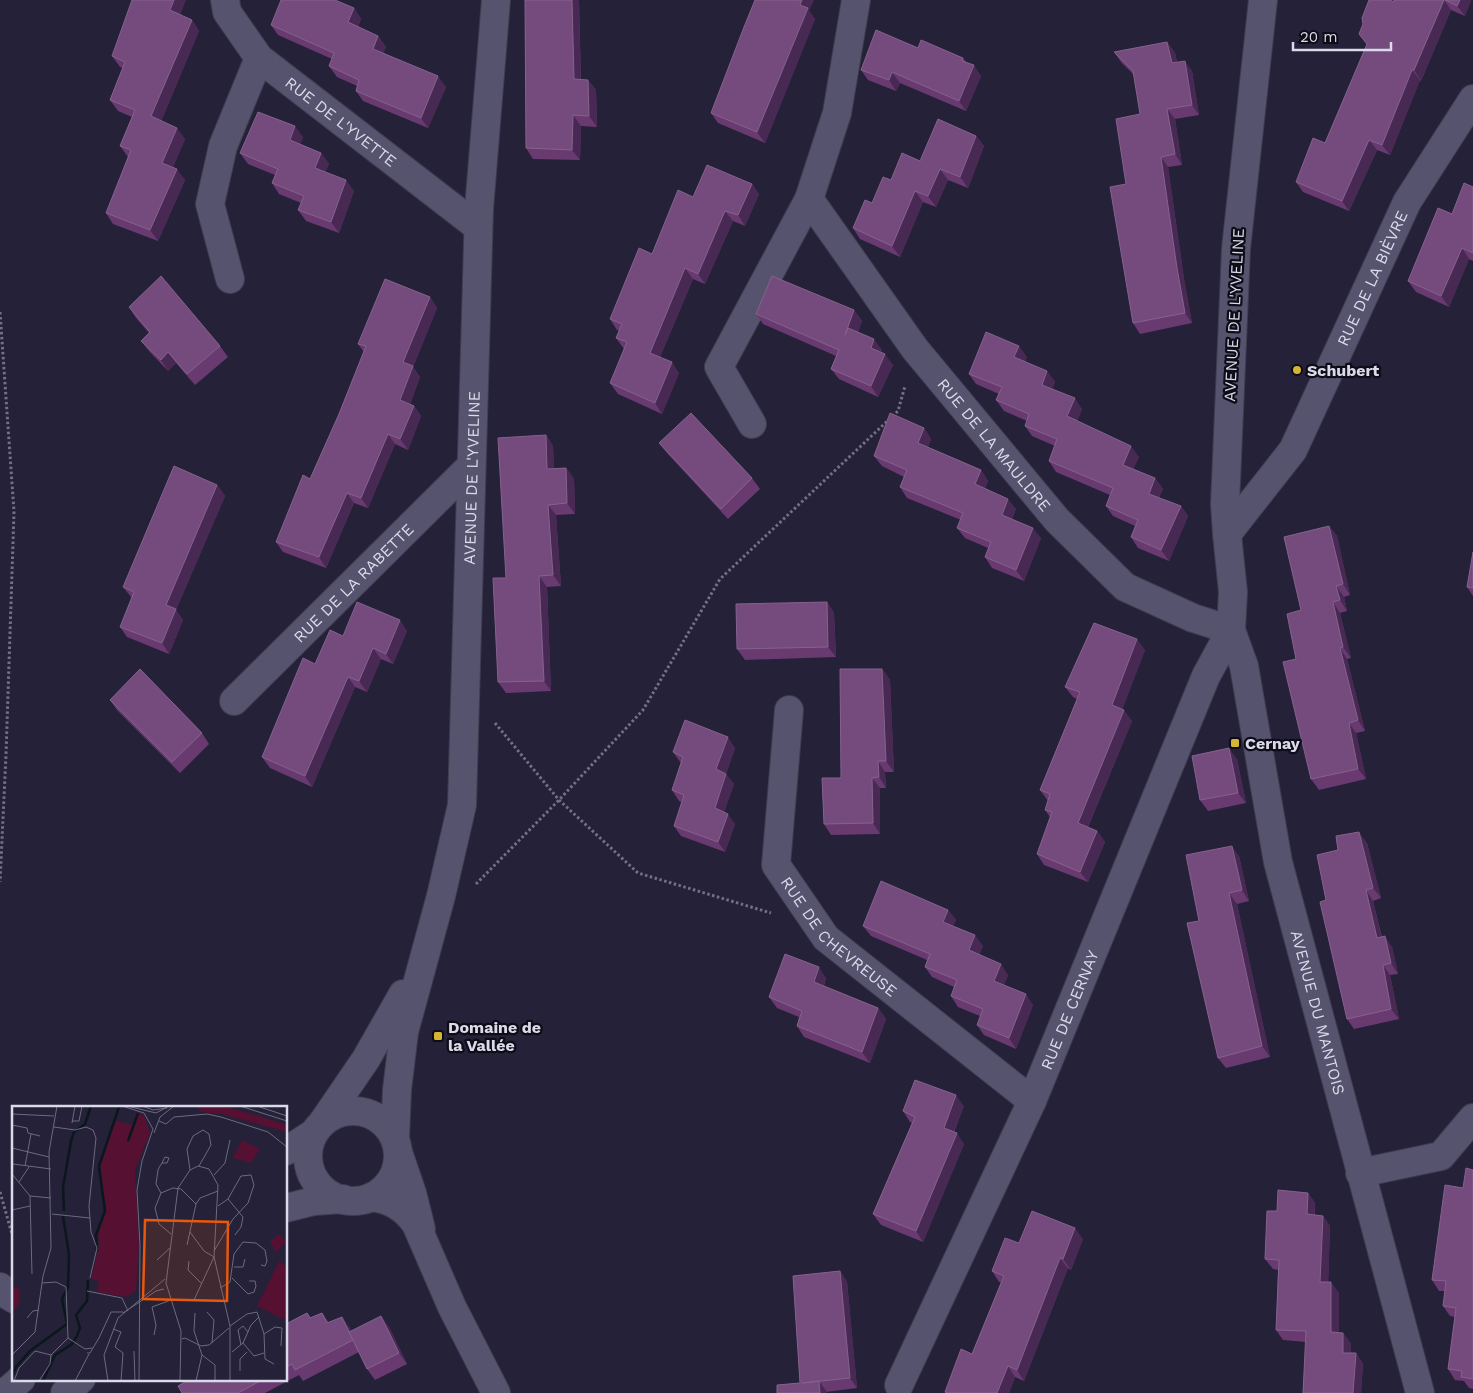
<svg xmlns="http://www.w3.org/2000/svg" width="1473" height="1393" font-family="'Work Sans',sans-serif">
<rect width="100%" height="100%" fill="#242138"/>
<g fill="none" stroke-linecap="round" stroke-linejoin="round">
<g stroke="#3f3c50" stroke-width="30">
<g id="minor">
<path id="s1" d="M225,0L227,12L259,58L478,227"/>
<path id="s2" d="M1263,0L1236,249L1225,504L1227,534L1233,592L1231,630L1244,666L1278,862L1420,1393"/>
<path id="s3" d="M809,199L915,349L1057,520L1125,587L1193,618L1231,630"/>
<path d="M230,279L210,204L223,146L259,58"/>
<path d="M752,424L719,367L809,199L837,113L856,0"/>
<path id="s4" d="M1227,534L1293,450L1407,202L1473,99"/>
<path id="s5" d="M234,701L471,466"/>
<path id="s6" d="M789,710L776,865L826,938L1032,1101"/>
<circle cx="353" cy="1156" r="45"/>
<path d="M323,1122L366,1059L403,994"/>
<path id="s7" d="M395,1138L397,1090L404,1032L441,896L462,805L479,209L496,0"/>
<path d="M286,1151L314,1133"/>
<path d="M398,1152L412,1193L421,1229"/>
<path d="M1360,1173L1441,1156L1473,1118"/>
<path d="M371,1197C391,1200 404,1207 416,1224L452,1307L496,1393"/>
<path d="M286,1208L314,1201L343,1199"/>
<path d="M0,1287L9,1296L14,1299"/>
<path id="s8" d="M899,1385L1032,1101L1206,676L1231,630"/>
<path d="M5,1393L21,1379"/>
<path d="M65,1393L81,1379"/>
</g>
</g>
<g stroke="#737185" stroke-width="3" stroke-dasharray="2.5 2.5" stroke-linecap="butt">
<path d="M0,312L14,512L6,755L0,882"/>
<path d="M495,723L559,800L638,873L771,913"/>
<path d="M476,884L559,800L643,710L720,579L898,411L905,386"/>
<path d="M0,1192L14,1241"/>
</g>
<use href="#minor" stroke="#56536e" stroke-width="28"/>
</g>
<g fill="#693a70">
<path d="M525,0H579L581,80H588L596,90L597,127L581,126L580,160L533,159L526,148Z"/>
<path d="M1394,0H1471L1465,16L1451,10L1421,81L1420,80L1390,155L1377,150L1349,211L1303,192L1296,182L1325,143L1367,45L1359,34L1363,24L1394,2Z"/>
<path d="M354,8L361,19L358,27L378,36L386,47L383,53L446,87L428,128L363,101L356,91L357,86L337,77L329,66L332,59L278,35L271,25Z"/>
<path d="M809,11L815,19L765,143L718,123L711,113Z"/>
<path d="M180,15L192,20L199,31L161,121L185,139L173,167L185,180L158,241L113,224L106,213L128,157L120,146L132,117L118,111L110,100L123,68L120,67L112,56Z"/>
<path d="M1167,42L1175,53L1177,62L1192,71L1199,115L1175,119L1182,165L1168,167L1184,279L1192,323L1140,334L1133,323L1126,184L1140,114L1134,75L1121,62L1114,52Z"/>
<path d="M918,48L963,58L967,63L981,76L966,111L900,83L896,91L868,80L861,70Z"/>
<path d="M976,136L984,146L968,188L948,180L936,207L923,202L900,257L860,239L853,228L872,203L891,180L920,161Z"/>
<path d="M303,137L300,144L321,153L329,164L325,172L354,191L339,233L306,221L298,210L301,203L279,194L272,183L275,175L248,164L240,153Z"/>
<path d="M752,184L759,194L745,226L733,221L705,284L693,279L660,357L679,373L662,414L618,394L610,383L624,349L616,338L620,331L617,330L610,319L652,254Z"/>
<path d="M1473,187V261L1469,259L1449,307L1416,292L1408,281L1452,214Z"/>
<path d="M430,297L437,308L413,367L420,377L410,404L414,406L421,416L408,450L395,444L368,508L354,503L326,568L283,552L276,542L310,479L339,414L364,352L358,344Z"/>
<path d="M129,307L220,346L228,357L195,385L176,363L168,371L149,351L141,341L149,333L136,318Z"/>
<path d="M854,310L862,321L858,332L882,350L881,352L893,365L878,397L839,379L831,369L836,356L763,324L756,314Z"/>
<path d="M1027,357L1025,362L1047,371L1055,382L1052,389L1082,409L1077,421L1139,457L1133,469L1155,478L1163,489L1159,498L1181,506L1188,516L1169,561L1138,548L1131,537L1135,526L1113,516L1106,506L1110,495L1056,472L1049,461L1055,446L1032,436L1025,426L1027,421L1004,411L996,400L999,394L976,384L969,374Z"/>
<path d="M924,428L931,439L928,447L981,470L988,481L985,488L1016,509L1012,519L1041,538L1024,581L992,568L985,557L988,548L965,538L957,528L961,520L907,498L900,487L904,477L882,466L874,456Z"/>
<path d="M546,435L553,446L554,469L566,468L574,479L575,514L556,515L561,586L547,587L551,691L506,693L498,682Z"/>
<path d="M659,443L752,478L760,489L728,519L667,453Z"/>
<path d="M217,485L225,496L176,610L183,620L169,654L127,637L120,627L132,598L123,587Z"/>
<path d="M1329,526L1337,536L1350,595L1344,597L1347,611L1340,613L1351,658L1347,659L1365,731L1356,733L1366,779L1319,790L1311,779L1301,610Z"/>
<path d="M1473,552V596L1467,587Z"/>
<path d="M827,602L834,613L836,657L745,660L737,649Z"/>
<path d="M407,631L393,664L381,659L367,692L355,687L312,787L270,768L262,757L315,664L343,636Z"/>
<path d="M1145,650L1122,709L1132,721L1088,827L1097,831L1105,842L1088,882L1044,865L1037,854L1050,817L1045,810L1048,801L1040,790L1077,699L1073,697L1065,687Z"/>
<path d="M882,669L890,680L894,772H885L886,788H880V834L831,835L824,824Z"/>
<path d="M110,700L202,733L209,744L180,773L117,710Z"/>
<path d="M735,748L726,774L734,784L724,812L735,824L725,852L681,836L674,826L682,802L679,801L672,790L681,763L673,752Z"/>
<path d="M1237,759L1246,803L1208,811L1200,800Z"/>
<path d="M1367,843L1381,898L1373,901L1382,937L1392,947L1398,974L1390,975L1399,1019L1354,1029L1347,1019L1326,900L1338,850Z"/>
<path d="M1239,856L1249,901L1237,904L1270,1057L1226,1068L1218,1058L1199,921Z"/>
<path d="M948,910L956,920L953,926L983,946L979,955L1008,975L1004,985L1033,1005L1016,1049L984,1035L977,1025L980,1016L958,1007L951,996L954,987L932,977L925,967L927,960L871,936L863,926Z"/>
<path d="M826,978L824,986L878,1008L886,1019L870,1063L804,1037L797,1026L799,1017L777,1008L769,997Z"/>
<path d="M964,1106L954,1132L964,1144L923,1242L881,1225L873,1214L912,1123L910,1122L903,1111Z"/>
<path d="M1473,1170V1389L1469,1388L1464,1381L1455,1380L1448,1369L1455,1317L1450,1316L1443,1306L1445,1291H1439L1432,1280L1463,1188Z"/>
<path d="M1308,1193L1315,1203V1215L1323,1216L1330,1226L1328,1282L1339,1293V1333H1343L1351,1344V1353H1356L1363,1364L1361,1393H1303L1306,1342L1283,1340L1276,1330L1278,1270L1273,1269L1265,1259L1277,1211Z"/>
<path d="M1083,1239L1071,1270L1068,1268L1024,1381L1015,1377L1009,1393H945V1392L972,1354L1001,1282H999L992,1271Z"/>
<path d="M840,1271L847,1282L857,1388L826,1392L800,1383Z"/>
<path d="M307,1313L311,1318L322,1313L329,1323L349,1327L351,1331L389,1327L407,1364L375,1380L367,1369L359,1352L303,1381L299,1375L265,1393H182L190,1379H286V1324Z"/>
</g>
<g fill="#482954">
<path d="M174,0H186L178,21L170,10Z"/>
<path d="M572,0H579L581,90L574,79Z"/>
<path d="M802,0H814L809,11L815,19L765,143L757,132Z"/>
<path d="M1444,0L1451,10L1421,81L1414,70Z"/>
<path d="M1460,0H1471L1465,16L1457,6Z"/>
<path d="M354,8L361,19L355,33L348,22Z"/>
<path d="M192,20L199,31L159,127L151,116Z"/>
<path d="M378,36L386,47L380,59L373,49Z"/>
<path d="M1167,42L1175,53L1179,73L1172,63Z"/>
<path d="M1185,61L1192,71L1199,115L1192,105Z"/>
<path d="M974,65L981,76L966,111L959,101Z"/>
<path d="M1412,70L1420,80L1390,155L1382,145Z"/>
<path d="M892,72L900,83L896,91L889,80Z"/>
<path d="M438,76L446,87L428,128L421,118Z"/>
<path d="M588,80L596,90L597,127L589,116Z"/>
<path d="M1167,109L1175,119L1182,165L1175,154Z"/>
<path d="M573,115L581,126L580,160L572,150Z"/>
<path d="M295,126L303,137L297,151L290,140Z"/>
<path d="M177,128L185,139L170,174L162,163Z"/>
<path d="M976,136L984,146L968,188L960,177Z"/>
<path d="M1369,140L1377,150L1349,211L1342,201Z"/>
<path d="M321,153L329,164L323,178L315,168Z"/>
<path d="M1161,157L1168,167L1184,279L1192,323L1185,313L1177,268Z"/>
<path d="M177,169L185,180L158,241L150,230Z"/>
<path d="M940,169L948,180L936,207L928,196Z"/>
<path d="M346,180L354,191L339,233L331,222Z"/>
<path d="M752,184L759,194L745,226L738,215Z"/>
<path d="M915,191L923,202L900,257L892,246Z"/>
<path d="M725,211L733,221L705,284L698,274Z"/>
<path d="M1462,248L1469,259L1449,307L1441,296Z"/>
<path d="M685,268L693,279L657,364L650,353Z"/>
<path d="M430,297L437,308L413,367L420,377L408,411L400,400L403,362Z"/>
<path d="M854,310L862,321L853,346L845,335Z"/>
<path d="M874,339L882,350L879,359L871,348Z"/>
<path d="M1019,346L1027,357L1022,368L1014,357Z"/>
<path d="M168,352L176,363L168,371L161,360Z"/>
<path d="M885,354L893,365L878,397L871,386Z"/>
<path d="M672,362L679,373L662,414L655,403Z"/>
<path d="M1047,371L1055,382L1049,396L1042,385Z"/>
<path d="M1075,398L1082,409L1074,427L1067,416Z"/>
<path d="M414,406L421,416L408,450L400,439Z"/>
<path d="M924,428L931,439L925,454L918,443Z"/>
<path d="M388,434L395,444L368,508L361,498Z"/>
<path d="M546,435L553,446L555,480L547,469Z"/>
<path d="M1131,446L1139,457L1130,476L1123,465Z"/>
<path d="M566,468L574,479L575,514L567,503Z"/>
<path d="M981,470L988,481L983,494L975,484Z"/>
<path d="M1155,478L1163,489L1156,504L1149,494Z"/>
<path d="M217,485L225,496L176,610L183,620L169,654L162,643L166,605Z"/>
<path d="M347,493L354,503L326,568L319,557Z"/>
<path d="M1008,499L1016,509L1009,525L1002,515Z"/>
<path d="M548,505L556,515L561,586L553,575Z"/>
<path d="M1181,506L1188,516L1169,561L1161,550Z"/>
<path d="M1329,526L1337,536L1350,595L1343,584Z"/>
<path d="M1033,528L1041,538L1024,581L1016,570Z"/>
<path d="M539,576L547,587L551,691L544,681Z"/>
<path d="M1336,586L1344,597L1347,611L1340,600Z"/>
<path d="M827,602L834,613L836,657L828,647Z"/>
<path d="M1333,602L1340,613L1351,658L1343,647Z"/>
<path d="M400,620L407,631L393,664L386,654Z"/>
<path d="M1137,639L1145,650L1120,716L1112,705Z"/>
<path d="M373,648L381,659L367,692L359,681Z"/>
<path d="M1340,648L1347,659L1365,731L1358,720Z"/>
<path d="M882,669L890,680L894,772L886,761Z"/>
<path d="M348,677L355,687L312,787L305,776Z"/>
<path d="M1124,710L1132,721L1085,833L1078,823Z"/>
<path d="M1349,723L1356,733L1366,779L1358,769Z"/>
<path d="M728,737L735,748L726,774L734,784L722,819L715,808L716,769Z"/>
<path d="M1229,748L1237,759L1246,803L1238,793Z"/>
<path d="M878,761L885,772L886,788L879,777Z"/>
<path d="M872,778L880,788V834L873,823Z"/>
<path d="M728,814L735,824L725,852L718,842Z"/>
<path d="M1097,831L1105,842L1088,882L1080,872Z"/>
<path d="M1359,832L1367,843L1381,898L1373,888Z"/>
<path d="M1232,846L1239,856L1249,901L1242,890Z"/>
<path d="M1366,890L1373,901L1384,948L1377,938Z"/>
<path d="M1229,893L1237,904L1270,1057L1262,1046Z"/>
<path d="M948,910L956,920L950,932L943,922Z"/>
<path d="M975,935L983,946L976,961L969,950Z"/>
<path d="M1385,936L1392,947L1398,974L1391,963Z"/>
<path d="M1001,964L1008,975L1002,991L994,981Z"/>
<path d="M1383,965L1390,975L1399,1019L1391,1009Z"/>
<path d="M819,967L826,978L821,993L814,982Z"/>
<path d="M1026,994L1033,1005L1016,1049L1009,1038Z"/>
<path d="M878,1008L886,1019L870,1063L862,1052Z"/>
<path d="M956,1095L964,1106L951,1138L944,1128Z"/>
<path d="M957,1133L964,1144L923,1242L916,1231Z"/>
<path d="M1308,1193L1315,1203L1314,1224L1307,1214Z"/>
<path d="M1323,1216L1330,1226L1328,1293L1320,1282Z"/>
<path d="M1075,1228L1083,1239L1071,1270L1063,1259Z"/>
<path d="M1060,1258L1068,1268L1024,1381L1017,1370Z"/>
<path d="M840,1271L847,1282L857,1388L850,1378Z"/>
<path d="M1331,1282L1339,1293V1343L1331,1332Z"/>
<path d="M381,1316L389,1327L407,1364L399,1353Z"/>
<path d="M342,1317L349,1327L360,1351L353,1340Z"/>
<path d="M1343,1333L1351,1344V1364L1343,1353Z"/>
<path d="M1356,1353L1363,1364L1361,1393H1353Z"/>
<path d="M1008,1366L1015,1377L1009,1393H997Z"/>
<path d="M819,1381L827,1392V1393H820Z"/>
</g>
<g fill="#754b7d" stroke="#85628e">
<path d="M132,0H174L170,10L192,20L151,116L177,128L162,163L177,169L150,230L106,213L131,150L120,146L135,110L110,100L125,62L112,56Z"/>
<path d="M281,0H335L354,8L348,22L378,36L373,49L438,76L421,118L356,91L359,80L329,66L334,53L271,25Z"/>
<path d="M525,0H572L574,79L588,80L589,116L573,115L572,150L526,148Z"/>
<path d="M755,0H802L800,5L808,8L757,132L711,113L744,27Z"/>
<path d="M1369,0H1390L1394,2V0H1444L1414,70H1412L1382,145L1369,140L1342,201L1296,182L1313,138L1325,143L1367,44L1359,34L1363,24L1362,18Z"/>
<path d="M1445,0H1460L1457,6Z"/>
<path d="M876,30L918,48L921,40L963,58L962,61L974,65L959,101L892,72L889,80L861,70Z"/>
<path d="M1167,42L1172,63L1185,61L1192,105L1167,109L1175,154L1161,157L1177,268L1185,313L1133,323L1110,187L1126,184L1116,119L1140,114L1133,71L1114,52Z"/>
<path d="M258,112L295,126L290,140L321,153L315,168L346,180L331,222L298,210L304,196L272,183L278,169L240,153Z"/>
<path d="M938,119L976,136L960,177L940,169L928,196L915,191L892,246L853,228L865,200L872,203L883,177L891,180L902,153L920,161Z"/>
<path d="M707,165L752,184L738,215L725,211L698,274L685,268L650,353L672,362L655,403L610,383L627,342L616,338L622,324L610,319L639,248L652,254L678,190L693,197Z"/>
<path d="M1464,183L1473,187V253L1462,248L1441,296L1408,281L1438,208L1452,214Z"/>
<path d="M161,276L220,346L187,374L168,352L161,360L141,341L150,332L129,307Z"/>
<path d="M772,276L854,310L845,335L848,328L874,339L871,348L885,354L871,386L831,369L839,350L756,314Z"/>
<path d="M385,279L430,297L403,362L413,366L400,400L414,406L400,439L388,434L361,498L347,493L319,557L276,542L303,475L310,479L339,414L366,346L358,344Z"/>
<path d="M986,332L1019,346L1014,357L1047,371L1042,385L1075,398L1067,416L1131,446L1123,465L1155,478L1149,494L1181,506L1161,550L1131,537L1138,520L1106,506L1113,488L1049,461L1057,439L1025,426L1029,414L996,400L1002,387L969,374Z"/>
<path d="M691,413L752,478L721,509L659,443Z"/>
<path d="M890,413L924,428L918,443L981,470L975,484L1008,499L1002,515L1033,528L1016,570L985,557L991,542L957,528L963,513L900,487L907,470L874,456Z"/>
<path d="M546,435L547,469L566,468L567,503L548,505L553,575L539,576L544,681L498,682L493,578H506L498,438Z"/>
<path d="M174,466L217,485L166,605L176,609L162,643L120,627L134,592L123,587Z"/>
<path d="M1329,526L1343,584L1336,586L1340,600L1333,602L1343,647L1340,648L1358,720L1349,723L1358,769L1311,779L1283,662L1296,659L1287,614L1301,610L1284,537Z"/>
<path d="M1473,552V588L1467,587Z"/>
<path d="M357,602L400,620L386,654L373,648L359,681L348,677L305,776L262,757L303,658L315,664L330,630L343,636Z"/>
<path d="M827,602L828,647L737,649L736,604Z"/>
<path d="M1094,623L1137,639L1112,705L1124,710L1078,823L1097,831L1080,872L1037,854L1052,812L1045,810L1050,794L1040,790L1080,692L1065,687Z"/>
<path d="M140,669L202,733L172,762L110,700Z"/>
<path d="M840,669H882L886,761H878L879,777L872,778L873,823L824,824L822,778H841Z"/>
<path d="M685,720L728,737L716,769L726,774L715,808L728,814L718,842L674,826L684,795L672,790L683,757L673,752Z"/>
<path d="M1229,748L1238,793L1200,800L1192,756Z"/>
<path d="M1359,832L1373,888L1366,890L1377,938L1385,936L1391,963L1383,965L1391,1009L1347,1019L1320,902L1326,900L1317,855L1338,850L1336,836Z"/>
<path d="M1232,846L1242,890L1229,893L1262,1046L1218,1058L1187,923L1199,921L1186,855Z"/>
<path d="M881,881L948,910L943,922L975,935L969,950L1001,964L994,981L1026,994L1009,1038L977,1025L983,1009L951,996L957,980L925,967L930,954L863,926Z"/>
<path d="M785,954L819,967L814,982L878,1008L862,1052L797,1026L802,1011L769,997Z"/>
<path d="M915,1080L956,1095L944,1128L957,1133L916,1231L873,1214L915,1117L903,1111Z"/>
<path d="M1466,1168L1473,1170V1379L1461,1377L1462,1371L1448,1369L1456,1308L1443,1306L1446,1281L1432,1280L1445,1185L1463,1188Z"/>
<path d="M1278,1190L1308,1193L1307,1214L1323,1216L1320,1282H1331V1332L1343,1333V1353H1356L1353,1393H1303L1306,1331L1276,1330L1279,1260L1265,1259L1267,1211H1277Z"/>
<path d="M1032,1211L1075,1228L1063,1259L1060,1258L1017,1370L1008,1366L997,1393H947L945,1392L961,1349L972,1354L1004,1276L992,1271L1005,1238L1019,1243Z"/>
<path d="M840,1271L850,1378L802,1383L819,1381L820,1393H777V1385L800,1383L793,1276Z"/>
<path d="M307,1313L310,1318L322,1313L327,1323L342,1317L353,1340L295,1370L292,1364L286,1367V1324Z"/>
<path d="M381,1316L399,1353L367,1369L349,1332Z"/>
<path d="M190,1379H264L238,1393H182L178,1386Z"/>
</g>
<g fill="#d5b534" stroke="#0d0c17" stroke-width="2">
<circle cx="1297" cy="370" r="5"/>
<rect x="1230" y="738" width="10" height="10" rx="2.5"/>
<rect x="433" y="1031" width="10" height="10" rx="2.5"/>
</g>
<g text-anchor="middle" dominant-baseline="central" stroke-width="4.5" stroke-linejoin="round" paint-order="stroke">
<g font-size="16" fill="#dbdaea" stroke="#0d0c17">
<text stroke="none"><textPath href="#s1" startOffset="172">RUE DE L'YVETTE</textPath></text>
<text stroke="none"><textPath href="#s4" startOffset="296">RUE DE LA BIÈVRE</textPath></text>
<text transform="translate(1234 315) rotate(-87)">AVENUE DE L'YVELINE</text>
<text stroke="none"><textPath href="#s3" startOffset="308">RUE DE LA MAULDRE</textPath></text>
<text stroke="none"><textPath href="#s7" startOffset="668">AVENUE DE L'YVELINE</textPath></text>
<text stroke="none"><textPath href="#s5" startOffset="168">RUE DE LA RABETTE</textPath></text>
<text stroke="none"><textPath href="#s6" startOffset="252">RUE DE CHEVREUSE</textPath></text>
<text stroke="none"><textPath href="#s8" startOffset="412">RUE DE CERNAY</textPath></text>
<text stroke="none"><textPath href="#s2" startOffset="1025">AVENUE DU MANTOIS</textPath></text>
</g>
<g font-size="16" font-weight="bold" fill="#dbdaea" stroke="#0d0c17" text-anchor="start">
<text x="1307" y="370">Schubert</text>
<text x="1245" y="743">Cernay</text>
<text x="448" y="1027">Domaine de<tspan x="448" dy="18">la Vallée</tspan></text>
</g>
</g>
<g transform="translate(12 1106)">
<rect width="275" height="275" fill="#242138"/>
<path d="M230,34L248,43L239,57L221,52ZM267,155L275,161V215L245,200Z" fill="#561032"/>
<path d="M184,0H212L247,10L275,19V26L209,8L189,6ZM267,128L274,135L264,147L258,135ZM0,181L7,182L8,196L4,203H0Z" fill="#561032"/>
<path d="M124,6L132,10L138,27L123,64L127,137L124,185L114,191L85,186L87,175L79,173L87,140L86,128L92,109L87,62L102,14L121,19Z" fill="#561032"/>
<path fill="none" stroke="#0a171c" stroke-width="2.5" d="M116,35L126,7M52,105L51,81L59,35L62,26L73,18L79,0M85,145L84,129L93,105L87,60L107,1M0,270L4,261L18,245L55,218L50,193L56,181L57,149L51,110M31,275L43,249L60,238L65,230L68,222L64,209L75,195L76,174"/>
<path fill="none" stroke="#6d6b7f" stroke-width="1" d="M110,0L132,7L141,23L130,55L125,84L128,139L127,275M115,0L144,7L157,0M130,0L141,4L155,2M228,0L275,15M245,0L275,10M0,8L42,10M60,15H67L70,0M147,15L154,18L162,11L195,8L209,11L256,26L275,41M60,17L63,0M0,19L15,22L16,27L28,30M42,21L63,24L74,21L81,24L84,32L77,100L79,126L85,142L78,172M142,27L148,11L162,0M0,42L37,51M1,58L39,63M13,60L19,28M178,64L175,43L181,30L191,24L197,28L199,39L187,60M0,68L18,90L39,92M202,69L213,57L218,34M7,76L17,61M149,87L144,78L146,64L148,60L150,57L153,51L157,52L155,57H150M18,90L20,168M216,93L231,111L229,121L223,129M184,98L188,92L206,85M0,104L18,100M40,108L78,112M178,126L192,145L202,151M159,128L147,118L143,102L149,87L161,82L169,83L184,98L175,139M202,145L221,113L236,97L242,79L239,69L229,70L216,93L206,100M145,154L158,142M177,155L176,164L190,178M222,161H231L233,153M220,172L236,188L242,186L244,180L243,175H237M30,177L44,176L54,181L56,232L73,243L80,242M208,182L218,176L222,148L231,136L244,137L253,144L255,155L253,160L249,159M75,185L110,192L116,205M182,194L202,151M195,206L202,214L200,237M111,207L144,185L152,183M183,207L182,225L190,249L184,275M15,212L21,205L27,204M218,220L235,208L245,206L252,228L253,253L262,258M101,223L109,226L103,241L111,247L109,275M252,228L263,221L270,222L269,240M142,229L144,219L140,201L159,194M170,233L173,232L189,240L197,239L217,222M231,237L242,250L252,247M229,239L226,224L231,220L236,226M122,245L123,275M220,246L231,237L239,219L247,211M75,247H78L87,232L99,206H111M0,249L23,226L31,170L39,142L37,46L45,0M190,249L203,259V275M228,265V253L235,246M2,275L7,262L23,245L39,249M27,275L38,258L39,249L56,232M63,275L77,248M96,275L92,249L106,212L153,173M168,275L169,225L154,177L166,82L178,64L186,60L197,63L206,79L202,151L218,220V275"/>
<path fill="#e8590c" fill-opacity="0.15" stroke="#e8590c" stroke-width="2.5" d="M133,114L216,116L215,195L131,193Z"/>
<rect width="275" height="275" fill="none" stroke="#dbdaea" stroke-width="2.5"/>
</g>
<path d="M1293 42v8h98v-8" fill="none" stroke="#dbdaea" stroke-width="2.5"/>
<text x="1300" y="42" font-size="15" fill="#dbdaea" stroke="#0d0c17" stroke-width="4" paint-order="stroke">20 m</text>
</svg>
